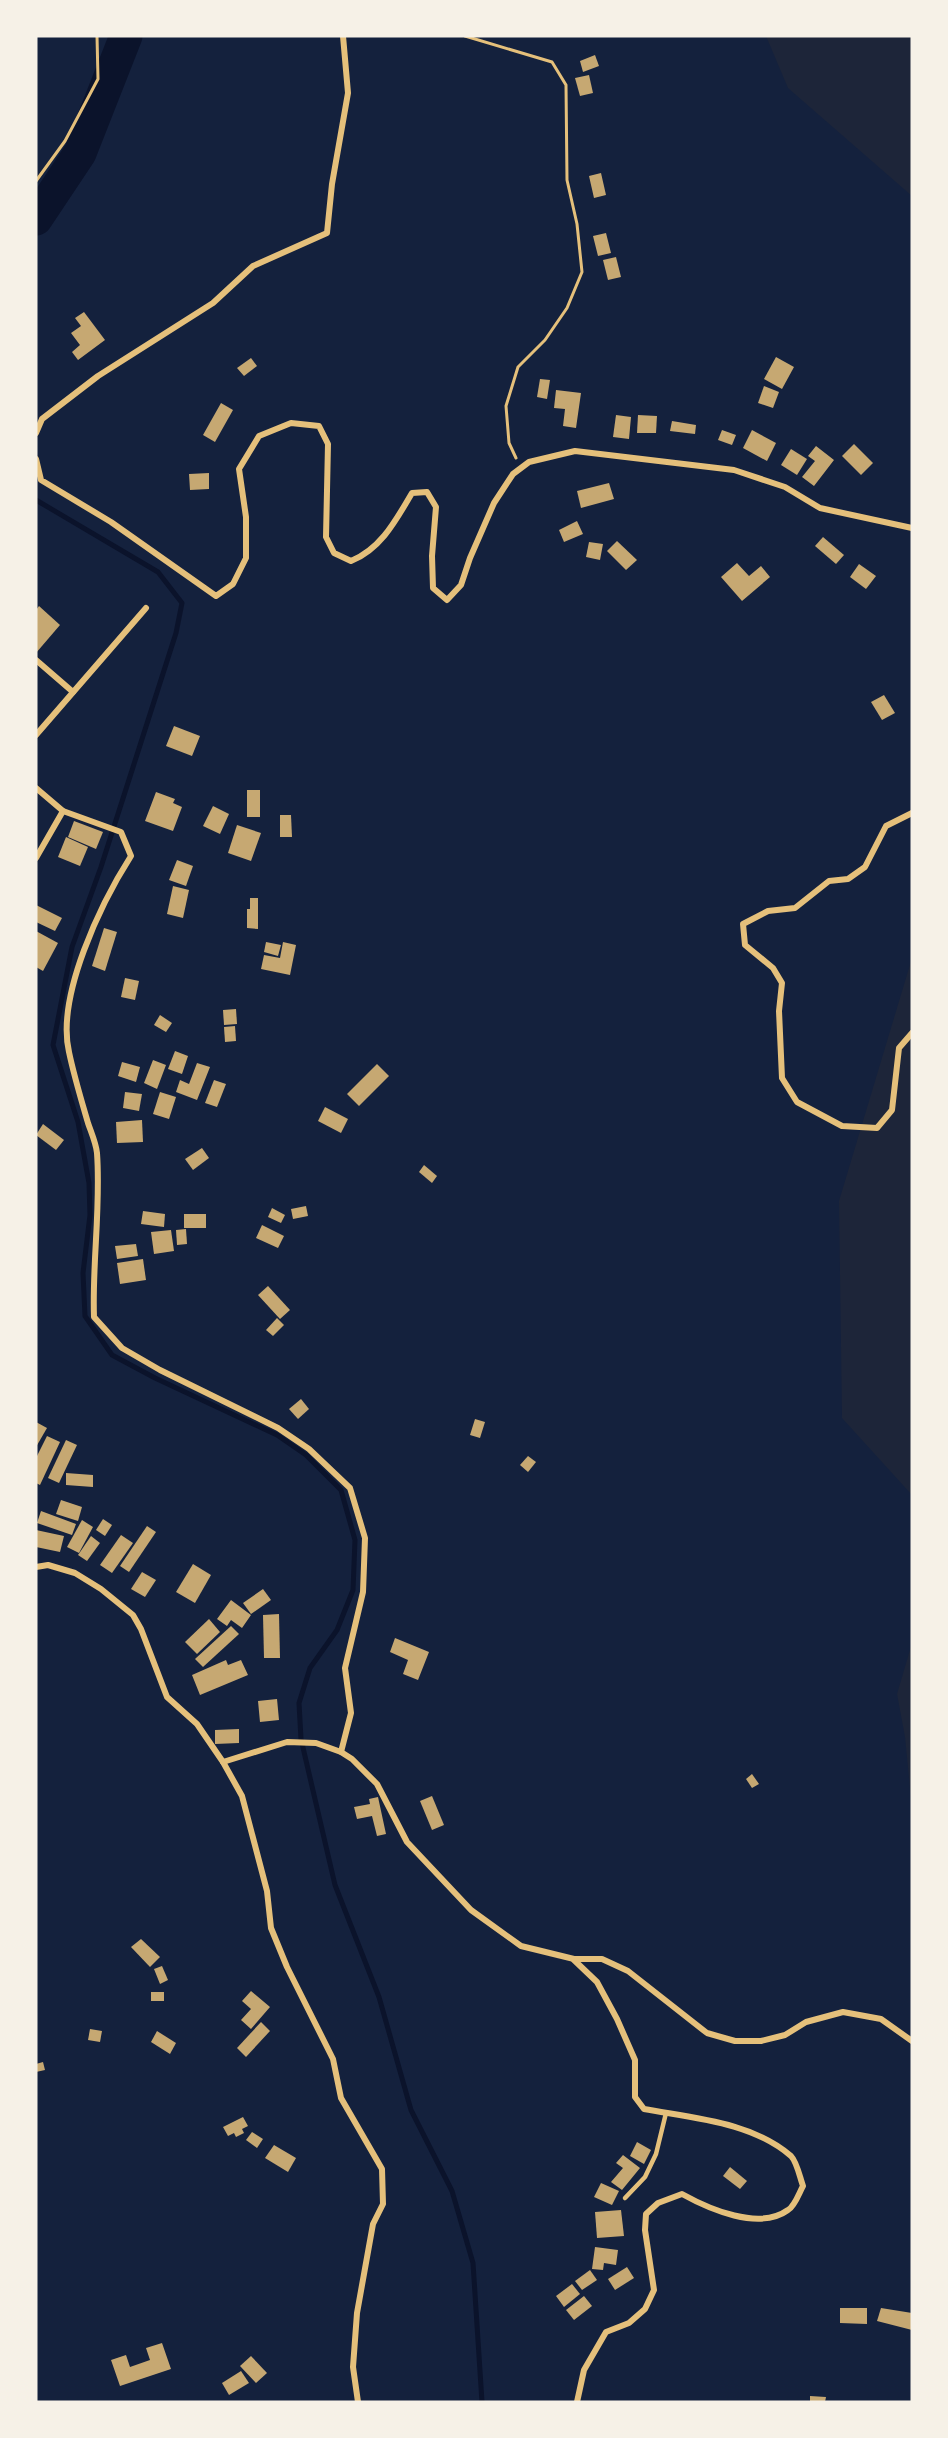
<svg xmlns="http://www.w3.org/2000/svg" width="948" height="2438" font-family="Literata,serif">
<rect width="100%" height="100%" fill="#14213d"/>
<g fill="#1d2539">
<path d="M766,36H912V196L788,88Z"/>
<path d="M912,958V1495L842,1418L839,1201Z"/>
<path d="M912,1643V1809L905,1737L897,1694Z"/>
</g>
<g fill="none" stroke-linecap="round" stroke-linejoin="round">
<path stroke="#0b132b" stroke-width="5" d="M36,500L158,572L182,603L176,633L101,867L72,947L53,1045L78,1122L89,1183L90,1215L83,1273L85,1316L112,1355L155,1378L277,1435L306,1455L341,1490L355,1540L353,1590L337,1630L310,1668L299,1703L301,1739L335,1885L379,1997L411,2110L452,2191L473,2263L482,2402"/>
<path stroke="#0b132b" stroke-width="33" d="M36,219L80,153L126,36"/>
</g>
<g fill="#c6a872">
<path d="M595,55L599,66L583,72L580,61Z"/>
<path d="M589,75L593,93L580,96L575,78Z"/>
<path d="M601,173L606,195L594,198L589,176Z"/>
<path d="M606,233L611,253L598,256L593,236Z"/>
<path d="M616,257L621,277L608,280L603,260Z"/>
<path d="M84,312L105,340L78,360L72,352L80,345L71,333L81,326L75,318Z"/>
<path d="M776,357L794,367L782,389L764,379Z"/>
<path d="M251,358L257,366L244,376L237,368Z"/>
<path d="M540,379L550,380L547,399L537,397Z"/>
<path d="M764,386L779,392L773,408L758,403Z"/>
<path d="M556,390L581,393L576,428L563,426L565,409L554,408Z"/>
<path d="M221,403L233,410L215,442L203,435Z"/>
<path d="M616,415L631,417L629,439L613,437Z"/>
<path d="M638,415L657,416L656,433H637Z"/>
<path d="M672,421L696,425L695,434L670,431Z"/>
<path d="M722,430L736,435L732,445L718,440Z"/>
<path d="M752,430L776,443L767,461L743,448Z"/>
<path d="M854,444L873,463L861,475L842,456Z"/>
<path d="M816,446L834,460L814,486L802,477L815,461L808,456Z"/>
<path d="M791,449L807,459L797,475L781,465Z"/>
<path d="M209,473V489L190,490L189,474Z"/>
<path d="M609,483L614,499L581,508L577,491Z"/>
<path d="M577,521L583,534L564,542L559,530Z"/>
<path d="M823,537L844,555L836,564L815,546Z"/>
<path d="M617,541L637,560L626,570L607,551Z"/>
<path d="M589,542L603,544L600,560L586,557Z"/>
<path d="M737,563L749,576L761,566L770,577L742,601L721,577Z"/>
<path d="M859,564L876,576L866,589L850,577Z"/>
<path d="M39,606L60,625L36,653V610Z"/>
<path d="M884,695L895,713L882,720L871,702Z"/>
<path d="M174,726L200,736L192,756L166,746Z"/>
<rect x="247" y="790" width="13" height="27"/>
<path d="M156,792L175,799L173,803L182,807L173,831L145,821Z"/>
<path d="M213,806L229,814L220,834L203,826Z"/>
<path d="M280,815H291L292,837H280Z"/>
<path d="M74,821L103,832L96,849L68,837Z"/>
<path d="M237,825L261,833L251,861L228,853Z"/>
<path d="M66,837L88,847L80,866L58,857Z"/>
<path d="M177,860L193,866L186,886L169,880Z"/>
<path d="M173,886L189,890L183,918L167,914Z"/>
<path d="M250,898H258V929L247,928V909H250Z"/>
<path d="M36,905L62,918L55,931L36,922Z"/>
<path d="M104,928L117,932L105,971L92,966Z"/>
<path d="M36,931L58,943L43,971L36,967Z"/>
<path d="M266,942L281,945L278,956L264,952Z"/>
<path d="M283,942L296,945L290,975L261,969L264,955L280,958Z"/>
<path d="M125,978L139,981L135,1000L121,997Z"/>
<path d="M236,1009L237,1024L224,1025L223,1010Z"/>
<path d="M160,1015L172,1023L166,1032L154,1025Z"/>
<path d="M235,1026L236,1041L225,1042L224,1027Z"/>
<path d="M175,1051L188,1056L182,1074L168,1069Z"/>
<path d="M153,1060L166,1065L157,1089L144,1083Z"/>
<path d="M122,1062L140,1067L136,1082L118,1076Z"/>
<path d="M197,1063L210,1067L197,1100L176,1092L180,1080L189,1084Z"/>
<path d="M377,1064L389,1076L359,1106L347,1094Z"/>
<path d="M214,1080L226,1084L217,1107L205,1103Z"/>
<path d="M125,1092L142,1094L139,1111L123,1108Z"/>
<path d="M160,1092L176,1097L169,1119L153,1114Z"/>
<path d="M325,1107L348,1119L341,1133L318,1121Z"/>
<path d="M142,1120L143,1142L117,1143L116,1122Z"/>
<path d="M43,1124L64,1140L56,1150L36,1135Z"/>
<path d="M202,1148L209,1158L193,1170L185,1159Z"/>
<path d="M424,1165L437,1176L432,1183L419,1172Z"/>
<path d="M306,1206L308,1216L293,1219L291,1209Z"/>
<path d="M272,1208L285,1215L281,1223L268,1217Z"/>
<path d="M143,1211L165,1214L164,1227L141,1224Z"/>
<rect x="184" y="1214" width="22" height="14"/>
<path d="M262,1225L284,1236L278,1248L256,1238Z"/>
<path d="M186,1229L187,1244L177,1245L176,1230Z"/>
<path d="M171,1230L174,1251L154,1254L151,1232Z"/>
<path d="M136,1244L138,1256L117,1259L115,1246Z"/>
<path d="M143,1259L146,1280L120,1284L117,1263Z"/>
<path d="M268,1286L290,1310L280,1319L258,1295Z"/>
<path d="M277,1318L284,1325L273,1336L266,1330Z"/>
<path d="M301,1399L309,1409L298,1419L289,1409Z"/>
<path d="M475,1419L485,1422L480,1438L470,1435Z"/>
<path d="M36,1422L47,1428L36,1447Z"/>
<path d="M47,1436L60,1442L40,1485L36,1483V1458Z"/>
<path d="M66,1440L77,1445L59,1483L48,1478Z"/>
<path d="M528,1456L536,1462L528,1472L520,1465Z"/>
<path d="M66,1473L93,1475V1487L66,1485Z"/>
<path d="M61,1500L82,1507L78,1521L56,1514Z"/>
<path d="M41,1511L76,1524L72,1535L37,1523Z"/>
<path d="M103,1519L112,1525L105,1536L96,1530Z"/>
<path d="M82,1520L93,1527L79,1553L67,1547Z"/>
<path d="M147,1526L156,1532L129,1572L120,1566Z"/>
<path d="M36,1530L64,1536L60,1552L36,1547Z"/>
<path d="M121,1535L133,1543L112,1573L100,1565Z"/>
<path d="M91,1536L100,1543L87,1561L78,1555Z"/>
<path d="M193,1564L211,1575L195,1603L176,1592Z"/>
<path d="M142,1572L156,1580L145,1597L131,1589Z"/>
<path d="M263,1589L271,1600L251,1614L243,1603Z"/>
<path d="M231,1600L251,1615L242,1628L231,1620L227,1626L217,1619Z"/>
<path d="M279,1614L280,1658H264L263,1615Z"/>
<path d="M209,1619L220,1632L197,1654L185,1642Z"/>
<path d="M231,1626L239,1634L203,1667L195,1659Z"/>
<path d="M395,1638L429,1652L418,1680L403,1674L408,1660L390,1652Z"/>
<path d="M226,1660L228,1665L241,1660L248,1675L200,1695L192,1675Z"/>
<path d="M277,1699L279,1720L260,1722L258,1701Z"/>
<path d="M239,1729V1743L215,1744V1730Z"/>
<path d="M752,1774L759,1784L752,1788L746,1779Z"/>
<path d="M432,1796L444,1825L432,1830L420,1801Z"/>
<path d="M378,1797L386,1834L377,1836L372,1816L357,1819L354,1807L370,1804L369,1799Z"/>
<path d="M141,1939L160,1957L150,1967L131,1947Z"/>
<path d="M162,1966L168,1980L160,1984L154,1969Z"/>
<path d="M251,1991L270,2007L251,2029L241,2020L251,2009L242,2001Z"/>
<rect x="151" y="1992" width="13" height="9"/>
<path d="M261,2022L270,2031L246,2057L237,2048Z"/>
<path d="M90,2029L102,2031L100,2042L88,2040Z"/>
<path d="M157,2031L176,2043L170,2054L151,2042Z"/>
<path d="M43,2062L45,2070L36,2072V2064Z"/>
<path d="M243,2117L248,2126L242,2129L244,2133L236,2137L234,2133L228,2136L223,2127Z"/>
<path d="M252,2132L263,2139L257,2148L246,2140Z"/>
<path d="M637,2142L651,2150L644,2164L630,2156Z"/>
<path d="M274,2145L296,2158L288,2172L265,2158Z"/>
<path d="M623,2155L640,2168L622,2190L611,2182L623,2168L616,2163Z"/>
<path d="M730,2167L747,2181L740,2189L723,2176Z"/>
<path d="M601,2183L619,2191L612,2205L594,2197Z"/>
<path d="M621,2210L624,2236L597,2238L595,2212Z"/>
<path d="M595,2247L618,2250L616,2265L604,2263L603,2270L592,2269Z"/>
<path d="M627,2267L634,2278L615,2290L608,2279Z"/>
<path d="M590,2270L597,2280L582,2290L575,2281Z"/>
<path d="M572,2284L580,2294L564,2307L556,2296Z"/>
<path d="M584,2296L592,2306L574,2320L566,2310Z"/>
<path d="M840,2308H867V2324L840,2323Z"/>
<path d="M881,2308L912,2313V2330L877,2321Z"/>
<path d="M162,2343L171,2369L120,2386L111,2360L126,2355L130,2367L150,2360L146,2348Z"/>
<path d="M251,2356L267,2373L256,2383L240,2366Z"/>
<path d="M241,2371L249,2383L229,2395L222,2383Z"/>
<path d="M810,2396L826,2397L825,2402H810Z"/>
</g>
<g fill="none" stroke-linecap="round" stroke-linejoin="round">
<g stroke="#e5c07b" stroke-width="3">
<path d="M465,36L552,62L566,85L567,180L577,224L582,272L567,308L545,340L518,367L506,406L509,443L516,458"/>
<path d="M36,181L65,141L98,79L97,36"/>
</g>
<path stroke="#e5c07b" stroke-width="4.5" d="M625,2198L645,2177L656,2154L666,2113"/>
<g stroke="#e5c07b" stroke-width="6">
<path d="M36,433L42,419L98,376L213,303L253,266L327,233L332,184L348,93L343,36"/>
<path d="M36,459L41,480L111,522L216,596L233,584L246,558V517L239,469L259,436L291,423L319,426L328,444L326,537L334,553L351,561C381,549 396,520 412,493L427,492L436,507L432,556L433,588L447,600L461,585L470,558L494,503L513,474L529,462L575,451L734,470L785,487L820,508L912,528"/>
<path d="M36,660L73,692"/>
<path d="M36,735L146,608"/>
<path d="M36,788L63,811L121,832L131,856C101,903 56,996 69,1052C74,1076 81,1099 88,1123C91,1132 96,1143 97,1153C101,1208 92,1262 94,1317L122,1348L160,1370L278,1428L309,1449L350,1488L365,1538L363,1592L345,1668L351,1713L341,1752"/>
<path d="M912,813L886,826L865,867L848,879L829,881L795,908L768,911L743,924L745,945L773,968L782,983L779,1011L782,1078L797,1102L842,1126L877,1128L892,1110L899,1048L912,1033"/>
<path d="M36,858L63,811"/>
<path d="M36,1567L48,1565L75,1573L101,1589L133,1615L141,1629L167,1697L197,1724L223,1762L287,1742L316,1743L341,1752L352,1759L377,1784L407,1842L471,1910L521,1946L574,1959H602L628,1971L707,2033L735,2041H761L785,2035L806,2022L843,2012L881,2019L912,2041"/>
<path d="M223,1762L242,1796L267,1891L271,1928L287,1967L333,2059L341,2098L382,2169L383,2204L373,2224L357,2313L353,2367L358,2402"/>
<path d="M574,1960L597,1982L617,2019L635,2060V2097L644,2109C693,2118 752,2122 791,2156C797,2162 800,2178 803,2186C799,2193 795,2206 788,2210C759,2231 709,2209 682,2194L658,2203L646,2214L645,2230L654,2290L645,2309L629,2323L606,2332L584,2370L577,2402"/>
</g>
</g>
<rect width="948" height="2438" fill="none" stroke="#f6f1e7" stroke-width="75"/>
</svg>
